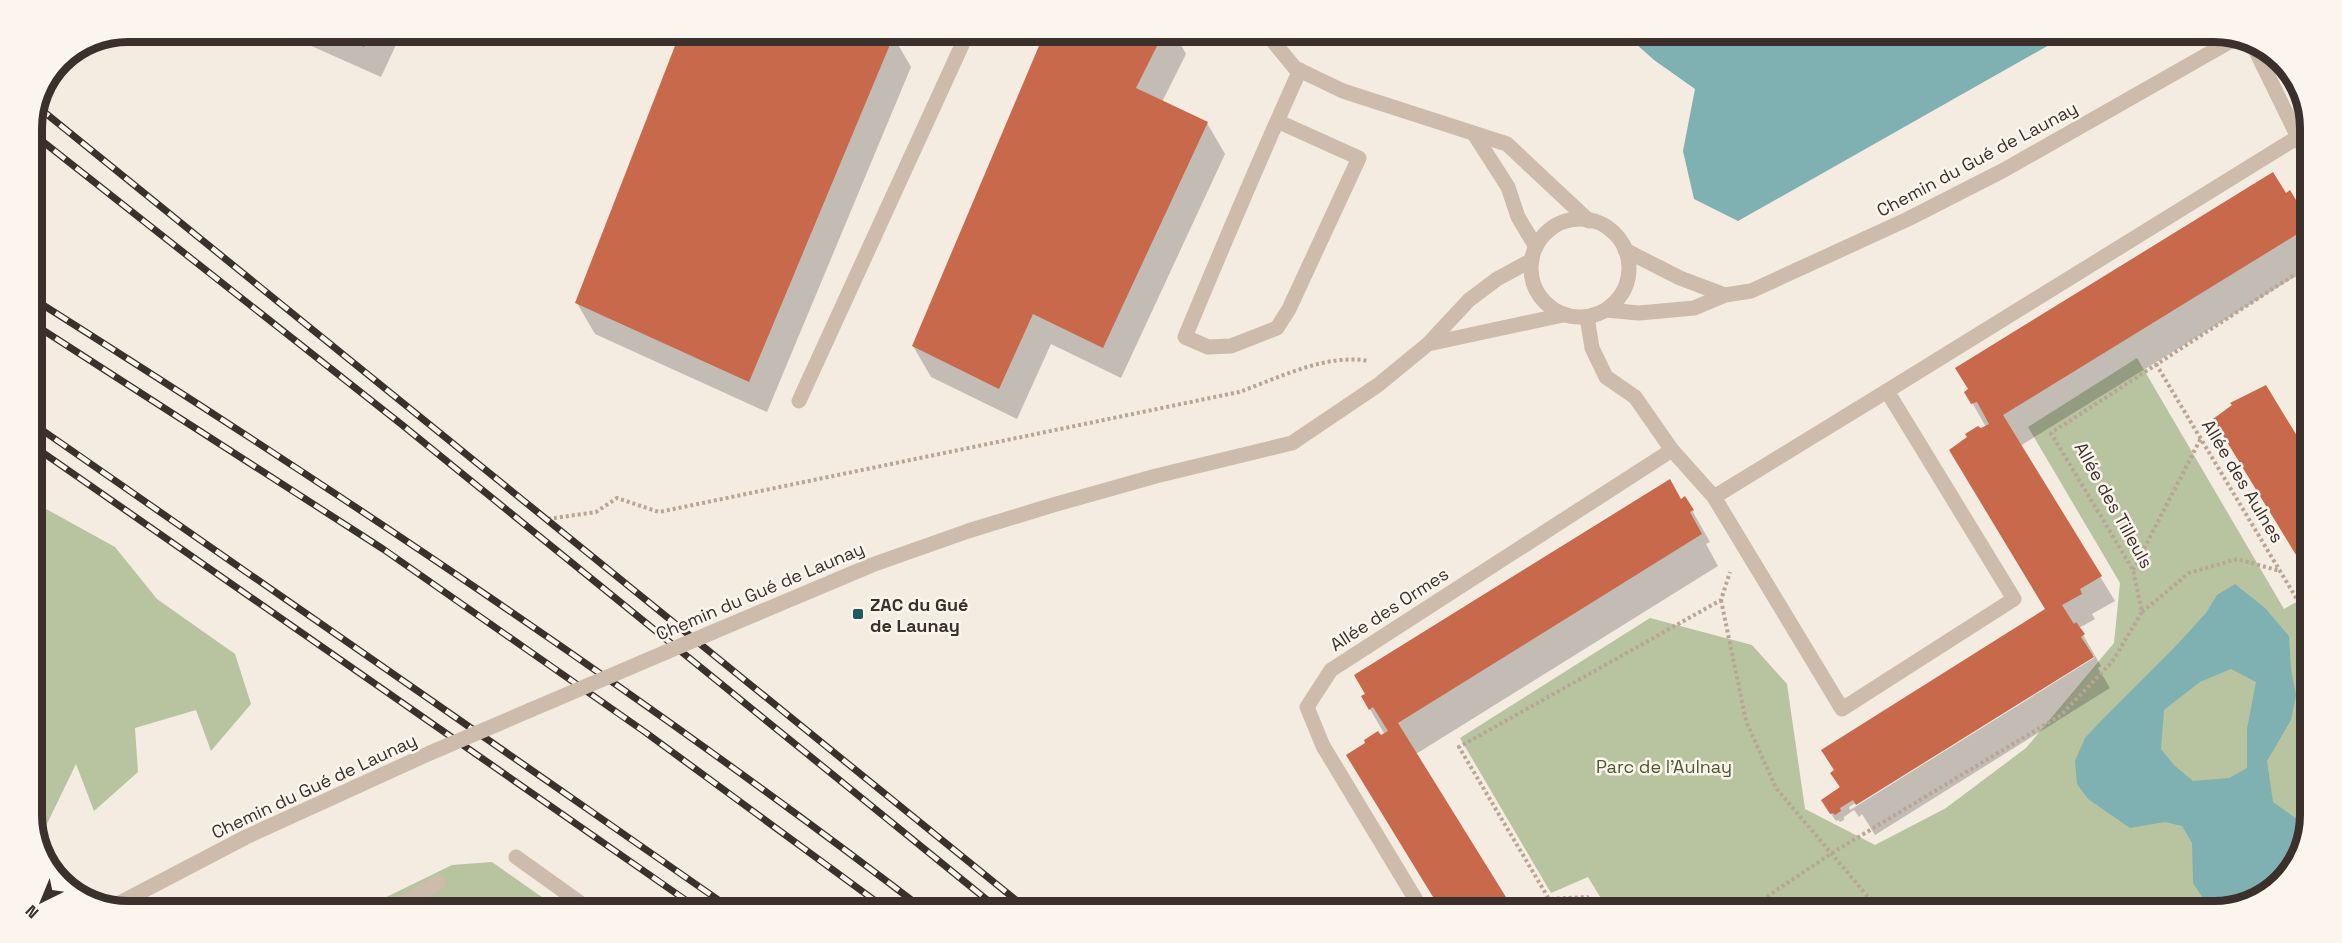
<svg xmlns="http://www.w3.org/2000/svg" width="2342" height="943" font-family="'Space Grotesk',sans-serif">
<rect width="100%" height="100%" fill="#f4ebe1"/>
<g fill="#b8c4a0">
<path d="M2137,358L2284,609L2307,596L2305,846L2268,895L2214,911L1608,910L1588,877L1551,893L1460,738L1650,618L1752,645L1787,684L1805,809L1875,845L1946,808L2026,748L2114,643L2120,583L2028,427Z"/>
<path d="M32,504H37L115,547L157,599L235,654L251,704L211,751L196,710L135,728L138,772L94,811L76,764L44,830L33,826L32,822Z"/>
<path d="M492,862L556,907H366L452,865Z"/>
</g>
<g fill="#7fb0b2" fill-rule="evenodd">
<path d="M1626,35L2060,36L2058,40L1738,221L1694,199L1683,151L1695,89L1654,60Z"/>
<path d="M2235,584L2265,608L2289,636L2291,669L2296,695L2291,720L2267,761L2273,802L2305,825V846L2268,895L2226,908L2208,906L2193,883L2192,843L2182,826L2165,822L2130,828L2088,799L2077,784L2075,761L2085,738L2101,721L2173,649L2206,613L2217,595ZM2231,669L2256,682L2247,729V768L2229,778L2193,781L2174,765L2161,749L2164,710L2200,682Z"/>
</g>
<g fill="#0003" fill-rule="evenodd">
<path d="M280,32H402L381,77Z"/>
<path d="M681,33H887L893,36L911,67L767,412L595,334L577,303Z"/>
<path d="M1046,34H1175L1186,54L1162,102L1207,123L1225,154L1121,378L1051,344L1017,419L931,377L913,346Z"/>
<path d="M2285,195L2299,207L2310,200L2309,268L2020,446L2115,601L2092,614L2095,619L2079,628L2101,666L2098,668L2110,688L1875,835L1862,814L1859,817L1854,810L1844,817V820L1840,822L1838,820L1836,821L1827,808L1840,788L1832,774L2047,610L1981,430L1986,427L1966,392ZM2094,655V658L1850,810L1849,807Z"/>
<path d="M1685,498L1710,542L1706,544L1718,566L1416,754L1380,737L1385,735L1363,697Z"/>
</g>
<g fill="#c8694b">
<path d="M330,32H370L364,47Z"/>
<path d="M680,33L894,35L749,382L575,303Z"/>
<path d="M1044,34H1163L1136,88L1208,122L1103,348L1033,314L999,389L912,346Z"/>
<path d="M2273,172L2286,193L2290,190L2299,205L2310,199L2309,238L2304,230L2003,415L2102,576L2080,589L2082,594L2062,605L2074,624L2076,622L2085,634L2081,637L2094,657L1856,805L1853,800L1840,808L1841,811L1835,815L1833,813L1830,814L1821,800L1840,787L1830,773L1834,770L1821,750L2045,609L1949,450L1967,437L1965,434L1978,426L1981,428L1989,424L1977,402L1971,404L1964,392L1968,389L1955,368Z"/>
<path d="M2266,385L2308,454L2307,573L2213,419L2232,405L2230,403Z"/>
<path d="M1670,479L1681,499L1685,496L1694,510L1690,512L1702,534L1398,723L1514,910H1441L1346,755L1365,743L1364,740L1378,731L1381,735L1388,731L1373,707L1369,710L1361,696L1365,694L1354,675Z"/>
</g>
<g fill="none" stroke-linecap="round" stroke-linejoin="round">
<g stroke="#b9a596" stroke-width="4" stroke-dasharray="3 3" stroke-linecap="butt">
<path d="M2156,364L2298,601L2307,611"/>
<path d="M548,519L596,512L617,498L659,512L1239,392C1279,378 1326,353 1369,361"/>
<path d="M2133,570L2201,438"/>
<path d="M1721,600L1746,721L1776,788L1869,898L1902,911"/>
<path d="M2142,612L2189,573L2237,559L2280,571"/>
<path d="M1594,910L1587,897L1549,899L1459,747L1721,600L1730,572"/>
<path d="M1747,910L1832,853L2061,715L2112,662L2142,612L2133,570L2051,433L2294,275L2309,279"/>
<path d="M1938,911L2010,902L2055,901L2067,911"/>
</g>
<g stroke="#cdbbac" stroke-width="15">
<path d="M1267,34L1295,68L1343,91L1507,144L1589,221"/>
<path d="M2251,41L2298,137"/>
<path d="M1277,121L1359,158L1289,309L1277,328L1231,346L1208,347L1185,337C1222,248 1260,158 1300,70"/>
<path d="M1474,134L1508,187L1518,217L1536,247"/>
<path d="M1587,317L1592,348L1606,377L1635,397L1672,450L1714,497L1842,709L2014,599L1887,391L1714,497"/>
<path d="M1887,391L2298,137L2310,160"/>
<path d="M799,401L967,34"/>
<path d="M516,857L586,907"/>
<path d="M395,907L438,883"/>
<path d="M1422,910L1323,746L1307,707L1331,670L1672,450"/>
</g>
<g stroke="#cdbbac" stroke-width="15">
<circle cx="1580" cy="268" r="49"/>
<path d="M1625,250L1680,278L1725,295"/>
<path d="M1606,310L1639,313L1694,308L1725,295L1751,291L1908,219L2004,170L2238,37"/>
<path d="M1428,344L1563,315"/>
<path d="M713,632L872,565L968,531L1053,505L1156,476L1292,443L1378,385L1428,344L1469,300L1497,279L1532,260"/>
<path d="M114,906L246,837L430,753"/>
</g>
<g stroke="#3b302b" stroke-width="7">
<g id="rail">
<path d="M38,107L1027,909"/>
<path d="M32,133L401,424L997,908"/>
<path d="M32,298C336,490 636,690 922,908"/>
<path d="M32,323L383,549L645,732L885,908"/>
<path d="M32,423L730,908"/>
<path d="M32,445L697,908"/>
</g>
</g>
<use href="#rail" stroke="#fbf5ee" stroke-width="4.5" stroke-dasharray="14" stroke-linecap="butt"/>
<path stroke="#cdbbac" stroke-width="15" d="M430,753L713,632"/>
</g>
<rect fill="#1f5a5e" stroke="#fbf5ee" stroke-width="2" x="852" y="608" width="12" height="12" rx="3"/>
<g text-anchor="middle" dominant-baseline="central" stroke-width="5" stroke-linejoin="round" paint-order="stroke">
<g font-size="18" fill="#3b302b" stroke="#fbf5ee">
<text transform="translate(1977 159) rotate(-28)">Chemin du Gué de Launay</text>
<text transform="translate(2243 481) rotate(59)">Allée des Aulnes</text>
<text transform="translate(2114 505) rotate(61)">Allée des Tilleuls</text>
<text transform="translate(760 591) rotate(-23)">Chemin du Gué de Launay</text>
<text transform="translate(1389 609) rotate(-33)">Allée des Ormes</text>
<text transform="translate(314 786) rotate(-25)">Chemin du Gué de Launay</text>
</g>
<g font-size="18" font-weight="bold" fill="#3b302b" stroke="#fbf5ee" text-anchor="start">
<text x="870" y="604">ZAC du Gué<tspan x="870" dy="21">de Launay</tspan></text>
</g>
<g font-size="18" fill="#4a5a2e" stroke="#fbf5ee">
<text x="1664" y="766">Parc de l'Aulnay</text>
</g>
</g>
<path d="M0 0H2342V943H0ZM128 42H2214A86 86 0 0 1 2300 128V815A86 86 0 0 1 2214 901H128A86 86 0 0 1 42 815V128A86 86 0 0 1 128 42Z" fill="#fbf5ee" fill-rule="evenodd"/>
<path fill="none" stroke="#3b302b" stroke-width="8" d="M128 42H2214A86 86 0 0 1 2300 128V815A86 86 0 0 1 2214 901H128A86 86 0 0 1 42 815V128A86 86 0 0 1 128 42Z"/>
<g transform="translate(42 901) rotate(223)" stroke="#fbf5ee" stroke-width="4.5" paint-order="stroke">
<path d="M0-4.5L10 22L0 15L-10 22Z" fill="#3b302b"/>
<text y="-9" font-size="16" font-weight="bold" text-anchor="middle" fill="#3b302b">N</text>
</g>
</svg>
